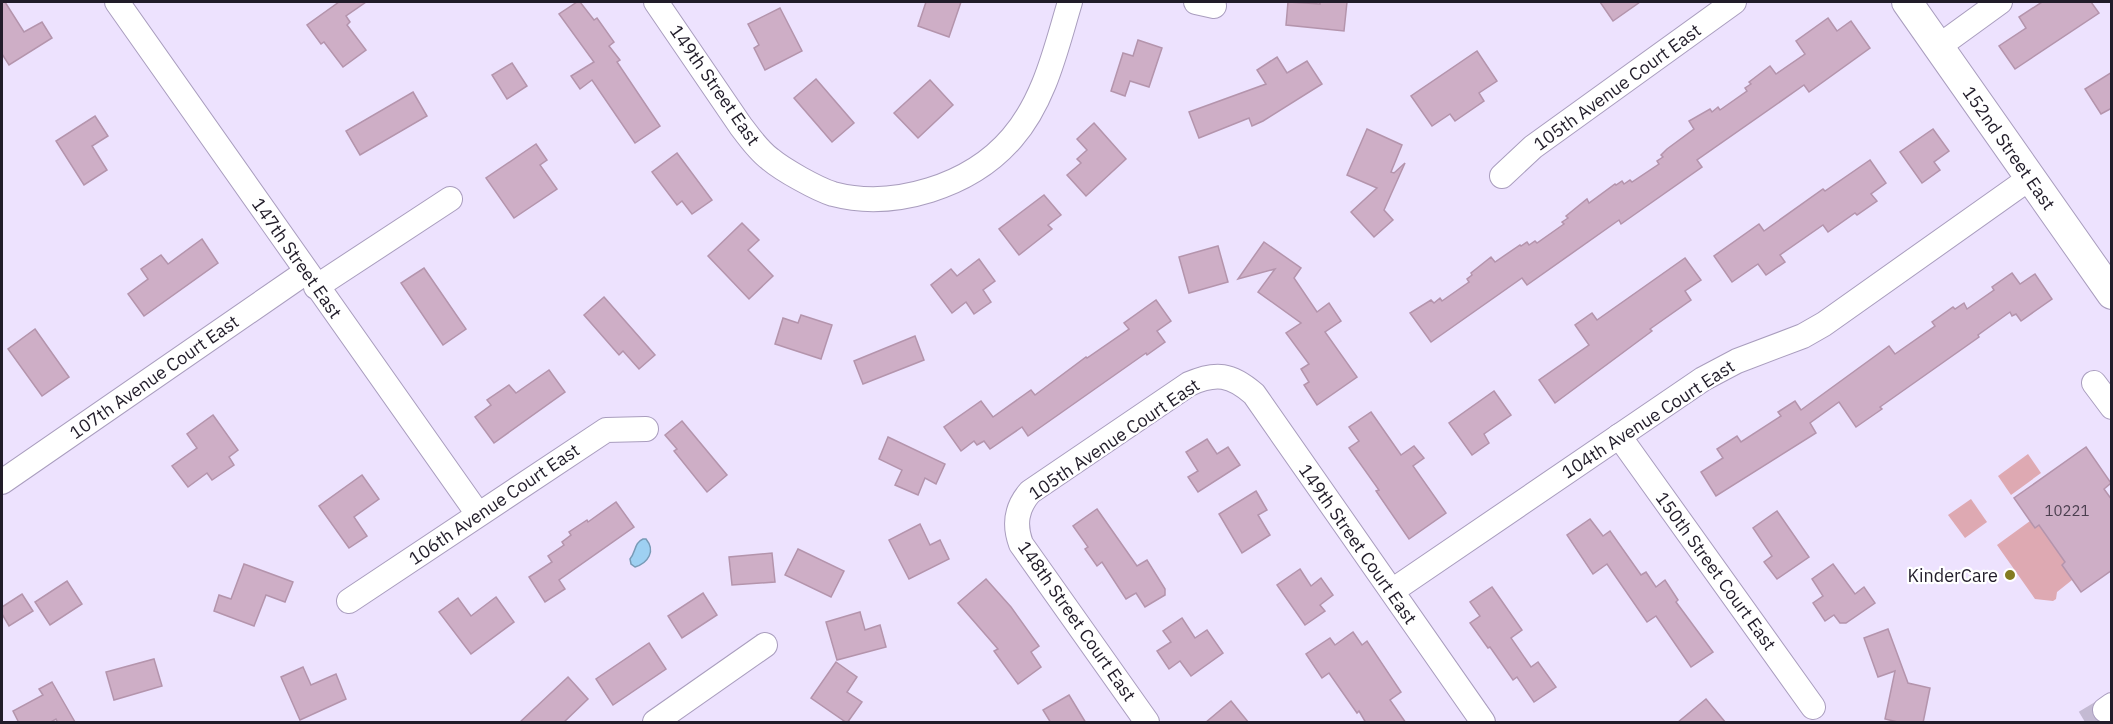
<svg xmlns="http://www.w3.org/2000/svg" width="2113" height="724" font-family="'IBM Plex Sans',sans-serif">
<rect width="100%" height="100%" fill="#ede2fe"/>
<g fill="#dea9b2">
<path d="M2028,454L2041,473L2011,495L1998,476Z"/>
<path d="M1971,499L1987,522L1965,538L1948,515Z"/>
<path d="M2030,521L2035,528L2039,525L2065,562L2062,565L2072,580L2057,592L2056,599L2053,601L2035,599L1997,545Z"/>
</g>
<path fill="#9ed0f2" stroke="#789ab6" stroke-width="1.5" d="M643,539H646C656,551 648,563 635,567L631,564L630,559C636,552 634,543 643,539Z"/>
<g fill="#ceaec6" stroke="#b494ac" stroke-width="1.5">
<path d="M2,2H5L24,32L42,22L52,38L9,65L2,54Z"/>
<path d="M339,2H366L346,16L350,22L347,25L366,50L343,67L324,42L321,44L307,25Z"/>
<path d="M577,2H580L594,20L597,18L614,42L609,46L620,60L617,62L660,126L635,143L592,80L580,89L571,76L594,62L559,14Z"/>
<path d="M926,2H961L949,37L918,26Z"/>
<path d="M1288,2L1320,4V2H1347L1344,31L1286,25Z"/>
<path d="M1600,2H1640L1613,21Z"/>
<path d="M2042,2H2091L2099,13L2015,69L1999,46L2026,28L2019,17Z"/>
<path d="M780,8L802,51L765,70L754,48L759,45L748,24Z"/>
<path d="M1828,18L1837,31L1851,21L1870,48L1809,92L1804,85L1697,160L1702,167L1621,224L1619,220L1527,285L1522,278L1431,342L1410,313L1431,300L1434,303L1440,298L1442,301L1469,282L1467,279L1472,275L1471,273L1491,257L1495,262L1520,245L1521,246L1527,242L1529,245L1535,241L1537,243L1564,224L1562,222L1568,218L1566,216L1587,199L1589,203L1615,184L1616,185L1622,181L1624,184L1630,180L1632,182L1659,164L1657,161L1663,157L1661,155L1667,149L1694,129L1689,121L1710,109L1712,112L1718,107L1720,110L1747,91L1745,88L1751,84L1749,82L1770,66L1776,74L1805,54L1796,41Z"/>
<path d="M1138,40L1162,48L1149,87L1130,81L1125,96L1111,91L1123,53L1133,56Z"/>
<path d="M1477,51L1497,81L1479,93L1484,101L1455,121L1450,114L1432,126L1411,96Z"/>
<path d="M1277,57L1287,73L1307,61L1322,84L1263,121L1252,126L1249,118L1199,138L1189,112L1266,84L1257,70Z"/>
<path d="M512,63L527,86L507,99L492,75Z"/>
<path d="M2112,72V108L2101,114L2085,89Z"/>
<path d="M816,79L854,123L832,142L794,98Z"/>
<path d="M930,80L953,105L918,138L894,113Z"/>
<path d="M413,92L427,116L360,155L346,131Z"/>
<path d="M95,116L108,136L92,146L107,170L84,185L56,141Z"/>
<path d="M1094,123L1126,159L1086,196L1067,175L1081,163L1077,159L1087,150L1077,139Z"/>
<path d="M1367,129L1402,145L1391,172L1394,173L1405,163L1384,210L1393,220L1374,237L1351,212L1377,188L1347,175Z"/>
<path d="M1933,129L1949,151L1934,162L1940,170L1922,183L1900,152Z"/>
<path d="M536,144L547,160L540,165L557,189L514,218L486,178Z"/>
<path d="M677,153L712,200L692,214L682,201L677,205L652,172Z"/>
<path d="M1870,160L1886,183L1871,194L1877,201L1857,215L1855,213L1828,232L1823,225L1780,255L1785,262L1766,275L1758,264L1732,282L1714,256L1759,224L1764,231L1823,189L1825,191Z"/>
<path d="M1044,195L1061,215L1048,225L1052,229L1019,255L999,229Z"/>
<path d="M742,223L759,240L748,250L773,276L749,299L708,256Z"/>
<path d="M202,239L218,263L144,316L128,294L148,279L141,269L161,255L168,264Z"/>
<path d="M1264,242L1301,268L1294,278L1317,312L1329,303L1341,321L1325,332L1357,377L1317,405L1304,385L1309,382L1301,369L1309,364L1286,333L1301,323L1258,292L1275,269L1238,279Z"/>
<path d="M1218,246L1228,282L1189,293L1179,257Z"/>
<path d="M1685,258L1701,280L1685,291L1691,300L1650,329L1652,331L1555,403L1539,380L1589,345L1575,325L1592,313L1597,320Z"/>
<path d="M979,259L995,281L983,290L991,302L974,314L966,302L952,313L931,285L951,269L957,276Z"/>
<path d="M424,268L466,329L443,345L401,283Z"/>
<path d="M2012,273L2020,284L2035,274L2052,299L2021,321L2016,314L2012,316L2010,312L1978,335L1979,337L1880,407L1882,409L1856,427L1839,402L1810,423L1816,433L1716,496L1701,472L1723,458L1717,449L1737,436L1741,442L1781,416L1778,412L1795,401L1801,410L1889,346L1895,354L1935,326L1932,322L1953,307L1955,309L1964,303L1967,309L1994,290L1992,287Z"/>
<path d="M604,297L655,355L639,369L623,351L619,355L584,315Z"/>
<path d="M1156,300L1171,321L1157,331L1165,342L1147,355L1146,353L1028,436L1022,427L990,449L984,441L977,445L974,441L961,451L944,427L981,401L993,417L1031,390L1035,395L1086,357L1087,358L1129,329L1124,323Z"/>
<path d="M801,315L832,325L821,359L775,344L783,318L798,323Z"/>
<path d="M35,329L69,377L42,396L8,349Z"/>
<path d="M915,336L924,360L863,384L854,361Z"/>
<path d="M549,370L565,392L494,443L475,417L491,405L487,400L509,385L516,393Z"/>
<path d="M1494,391L1511,415L1484,434L1489,443L1472,455L1449,423Z"/>
<path d="M1371,412L1401,455L1414,446L1424,458L1413,466L1446,513L1409,539L1376,491L1379,490L1349,448L1359,441L1349,427Z"/>
<path d="M213,415L238,450L229,457L234,465L212,480L207,473L188,487L172,466L197,448L187,434Z"/>
<path d="M682,421L727,475L707,492L674,451L677,449L665,435Z"/>
<path d="M888,437L945,464L936,484L925,478L918,495L895,485L902,470L879,459Z"/>
<path d="M1207,439L1217,454L1228,447L1240,465L1198,492L1188,477L1198,471L1186,452Z"/>
<path d="M2086,447L2111,483L2104,489L2112,500V570L2081,592L2062,565L2065,562L2039,525L2035,528L2014,498Z"/>
<path d="M362,475L379,499L354,517L367,536L349,548L319,506Z"/>
<path d="M1256,491L1267,510L1258,515L1270,535L1242,553L1219,514Z"/>
<path d="M616,502L634,527L559,580L565,589L545,602L529,577L552,562L548,556L564,545L562,542L571,535L569,532L587,520L588,522Z"/>
<path d="M1097,509L1137,566L1147,560L1165,589V595L1145,607L1136,593L1126,599L1102,562L1097,566L1085,549L1088,547L1073,526Z"/>
<path d="M1777,511L1809,557L1777,579L1764,562L1772,556L1753,528Z"/>
<path d="M1590,519L1603,536L1610,531L1641,575L1646,572L1656,587L1665,580L1678,600L1676,602L1713,652L1691,667L1656,616L1647,622L1607,564L1593,574L1567,535Z"/>
<path d="M920,524L930,545L940,540L949,559L909,579L889,540Z"/>
<path d="M798,549L844,571L831,597L785,575Z"/>
<path d="M772,553L775,582L732,585L729,557Z"/>
<path d="M244,564L293,582L285,602L266,595L254,626L214,611L219,595L231,599Z"/>
<path d="M1833,564L1855,594L1864,587L1875,603L1846,623H1840L1834,615L1825,621L1813,603L1823,596L1812,579Z"/>
<path d="M1300,569L1311,586L1321,578L1333,595L1320,605L1325,611L1305,625L1277,585Z"/>
<path d="M986,579L1011,607L1039,646L1031,652L1041,667L1018,684L994,651L998,649L958,603Z"/>
<path d="M67,581L82,604L50,625L35,602Z"/>
<path d="M1492,587L1522,630L1511,638L1531,667L1538,662L1556,687L1534,702L1517,677L1513,680L1490,647L1488,648L1470,623L1480,616L1470,602Z"/>
<path d="M703,593L717,615L682,638L668,616Z"/>
<path d="M22,594L33,611L9,626L2,614V607Z"/>
<path d="M496,597L514,622L471,654L439,612L458,598L471,616Z"/>
<path d="M860,612L865,630L880,625L886,647L837,660L826,622Z"/>
<path d="M1182,618L1195,638L1207,630L1223,653L1191,676L1180,661L1169,669L1157,651L1171,642L1163,631Z"/>
<path d="M1888,629L1908,683L1930,688L1923,723H1902L1885,719L1895,671L1878,677L1864,638Z"/>
<path d="M1353,632L1362,645L1367,641L1401,692L1390,700L1406,723H1366L1359,711L1357,713L1329,673L1322,678L1306,654L1330,638L1335,645Z"/>
<path d="M649,643L666,669L613,705L596,679Z"/>
<path d="M154,659L162,686L114,700L106,672Z"/>
<path d="M836,662L857,677L847,692L862,702L847,723L811,698Z"/>
<path d="M303,667L311,685L336,674L346,699L300,720L281,677Z"/>
<path d="M568,677L588,699L563,723H519Z"/>
<path d="M52,682L75,722L58,723L56,719L49,723H19L13,711L43,695L39,689Z"/>
<path d="M1069,695L1086,723H1051L1043,710Z"/>
<path d="M1706,699L1726,723H1677Z"/>
<path d="M1231,701L1249,723H1205Z"/>
</g>
<g fill="none" stroke-linecap="round" stroke-linejoin="round">
<path stroke="#c4bad3" stroke-width="24" stroke-dasharray="24 12" stroke-linecap="butt" d="M2085,722L2105,710"/>
<g stroke="#a99dbe" stroke-width="26">
<g id="minor">
<path d="M117,2L478,514"/>
<path d="M656,2L740,125C749,137 758,150 770,159C783,170 817,189 833,194C894,210 971,186 1012,138C1045,100 1056,48 1070,2"/>
<path d="M1196,2L1214,6"/>
<path d="M1938,47L2000,2"/>
<path d="M1502,176L1533,147L1734,2"/>
<path d="M316,287L450,199"/>
<path d="M2094,383L2112,407"/>
<path d="M1619,436L1813,707"/>
<path d="M2,482L306,272"/>
<path d="M1392,591L1703,379L1737,361L1803,336L1824,324L2030,178"/>
<path d="M349,601L606,430L646,429"/>
<path d="M2105,710L2112,705"/>
<path d="M655,722L765,645"/>
<path d="M1147,722L1021,544C1014,525 1016,508 1030,492L1189,384C1216,372 1231,374 1254,394L1483,722"/>
</g>
</g>
<g stroke="#a99dbe" stroke-width="32">
<path id="major" d="M1907,2L2112,294"/>
</g>
<use href="#minor" stroke="#fff" stroke-width="24"/>
<use href="#major" stroke="#fff" stroke-width="30"/>
</g>
<circle fill="#837b21" stroke="#fff" stroke-width="2" cx="2010" cy="575" r="6"/>
<g text-anchor="middle" dominant-baseline="central" stroke-width="4.5" stroke-linejoin="round" paint-order="stroke">
<g font-size="15" fill="#4c4050">
<text x="2067" y="510">10221</text>
</g>
<g font-size="18" fill="#211c29" stroke="#fff">
<text transform="translate(715 85) rotate(55)">149th Street East</text>
<text transform="translate(1617 87) rotate(-36)">105th Avenue Court East</text>
<text transform="translate(2009 148) rotate(55)">152nd Street East</text>
<text transform="translate(297 258) rotate(55)">147th Street East</text>
<text transform="translate(154 377) rotate(-35)">107th Avenue Court East</text>
<text transform="translate(1648 419) rotate(-33)">104th Avenue Court East</text>
<text transform="translate(1114 439) rotate(-34)">105th Avenue Court East</text>
<text transform="translate(494 504) rotate(-34)">106th Avenue Court East</text>
<text transform="translate(1358 544) rotate(55)">149th Street Court East</text>
<text transform="translate(1716 571) rotate(54)">150th Street Court East</text>
<text transform="translate(1077 621) rotate(55)">148th Street Court East</text>
</g>
<g font-size="18" fill="#211c29" stroke="#fff" text-anchor="end">
<text x="1998" y="575">KinderCare</text>
</g>
</g>
<rect width="2113" height="724" fill="none" stroke="#211c29" stroke-width="6"/>
</svg>
